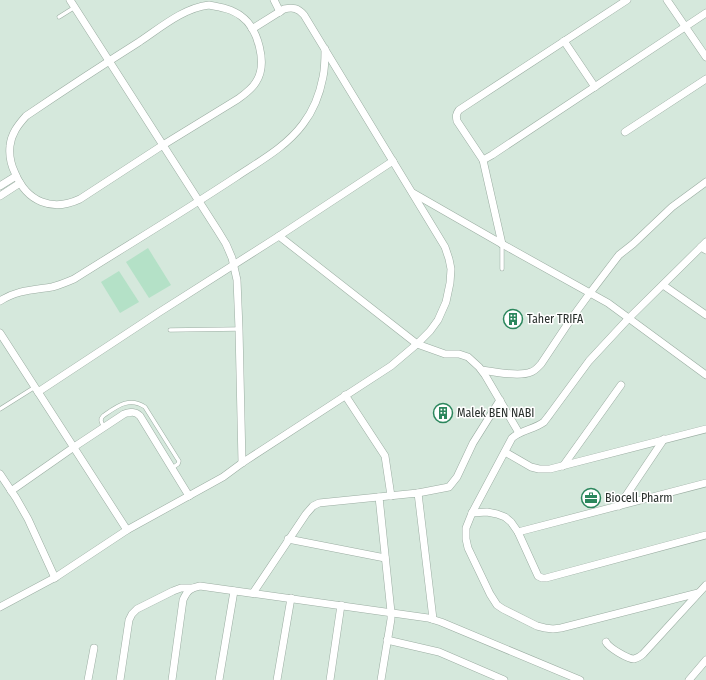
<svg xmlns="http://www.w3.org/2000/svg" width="706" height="680" font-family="'Fira Sans Condensed',sans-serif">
<rect width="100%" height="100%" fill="#d5e8dc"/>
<g fill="#b4e1c7">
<path d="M148,248L171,285L149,298L126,262Z"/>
<path d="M119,271L139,302L120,313L101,282Z"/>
</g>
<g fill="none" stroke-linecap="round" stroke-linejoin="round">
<g stroke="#9bada2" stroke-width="4.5">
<g id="service">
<path d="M59,17L75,7"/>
<path d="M502,244V269"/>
<path d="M170,330L239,329"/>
<path d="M0,409L35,387"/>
<path d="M104,427C102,423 99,420 103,416C116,407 129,396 145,407L177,458L179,461L178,464L172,468"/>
</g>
</g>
<g stroke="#9bada2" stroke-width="8">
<g id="minor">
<path d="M70,0L218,231L226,244L232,258L237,280L239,329L242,463"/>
<path d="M274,0L280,12"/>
<path d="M627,0L459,110C456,114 456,116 457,121L483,160L492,155L706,13"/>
<path d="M667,0L706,57"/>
<path d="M209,5C220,7 232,9 241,16C258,28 268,64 256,82C252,89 245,94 238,99L163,145L80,199C52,212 27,202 15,173C11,165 9,155 10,146C11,134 18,125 26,116C63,91 101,66 139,42C160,28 183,8 209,5Z"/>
<path d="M564,41L595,87"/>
<path d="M625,132L706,79"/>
<path d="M483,160L502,244"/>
<path d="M706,182L672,207L633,244L619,255L590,293L608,303L706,375"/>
<path d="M0,186L16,176"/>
<path d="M413,193L502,244L590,293L571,319L541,364C538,367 535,371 531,372C520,377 494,372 482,370"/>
<path d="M0,196L20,183"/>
<path d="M279,236L417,344L445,354H459L468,357L479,367L485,375L519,433"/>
<path d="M706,242L701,247L706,250"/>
<path d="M663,285L706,315"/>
<path d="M0,301C17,290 33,290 52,287C60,285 67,282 74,279C128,245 183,212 236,177C260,161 286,147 303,124C313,111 320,93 323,77C325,68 325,58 325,49"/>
<path d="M0,333L127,530"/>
<path d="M38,392L158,313L279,236L393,161"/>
<path d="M345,395L385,456L391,496"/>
<path d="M505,452L531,467L539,469H550L706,429"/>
<path d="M563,466L621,385"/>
<path d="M0,474L16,498L28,519L55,578"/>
<path d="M11,491L74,447L124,414C131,412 135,411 140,416L189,496"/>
<path d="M418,493L449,487L457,477L473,443L500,400"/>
<path d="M379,497L391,612V619L381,680"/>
<path d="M619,506L664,439"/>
<path d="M472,513L487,512L497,514L505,517L511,522L518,532L538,576L542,578H546L706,535"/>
<path d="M518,532L706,483"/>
<path d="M288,539L385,558"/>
<path d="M253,593L306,514L313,506L319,503L418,493L433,619"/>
<path d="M698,593L561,628L553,629L545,628L537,626L503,609L497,605L490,594L468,548L466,539V528L472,513L512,438C521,430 535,429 544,422C546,419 548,417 550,414L589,361L628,319L701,247"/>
<path d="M0,607L56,577L127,530L223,477L242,463L391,366L417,344L430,331L438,320L446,302L450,283L451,269L449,259L445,247L304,15C298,8 293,7 284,9L252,29"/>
<path d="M387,640L439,652L504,680"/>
<path d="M606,642C609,648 628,659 634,659C637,658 641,656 643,654L706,585"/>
<path d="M88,680L94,648"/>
<path d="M120,680L129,620L132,614L137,609L173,591L181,588H192"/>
<path d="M172,680L183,600C187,591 190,588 200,586L428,618L441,622L580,680"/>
<path d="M219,680L234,591"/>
<path d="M277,680L291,598"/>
<path d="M330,680L341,605"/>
<path d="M689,680L706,660"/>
</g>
</g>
<use href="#service" stroke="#fff" stroke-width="3.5"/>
<use href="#minor" stroke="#fff" stroke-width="7"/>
</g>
<defs>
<g id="building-ring" transform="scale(1)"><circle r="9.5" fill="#fff" stroke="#2c875d" stroke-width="1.5"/><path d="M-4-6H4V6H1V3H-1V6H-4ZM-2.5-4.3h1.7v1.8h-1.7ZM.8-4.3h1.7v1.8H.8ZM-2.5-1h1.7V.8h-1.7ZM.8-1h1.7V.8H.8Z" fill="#2c875d"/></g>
<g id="office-ring" transform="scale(1)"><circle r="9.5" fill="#fff" stroke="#2c875d" stroke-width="1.5"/><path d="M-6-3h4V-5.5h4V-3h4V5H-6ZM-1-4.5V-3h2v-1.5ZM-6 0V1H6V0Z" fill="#2c875d"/></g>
</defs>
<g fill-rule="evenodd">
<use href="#building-ring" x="513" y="319"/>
<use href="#building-ring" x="443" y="413"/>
<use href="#office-ring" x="591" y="498"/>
</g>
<g text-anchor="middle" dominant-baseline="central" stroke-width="3" stroke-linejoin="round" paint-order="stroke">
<g font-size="12" fill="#29302c" stroke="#fff" text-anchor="start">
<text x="527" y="319">Taher TRIFA</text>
<text x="457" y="413">Malek BEN NABI</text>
<text x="605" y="498">Biocell Pharm</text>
</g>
</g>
</svg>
